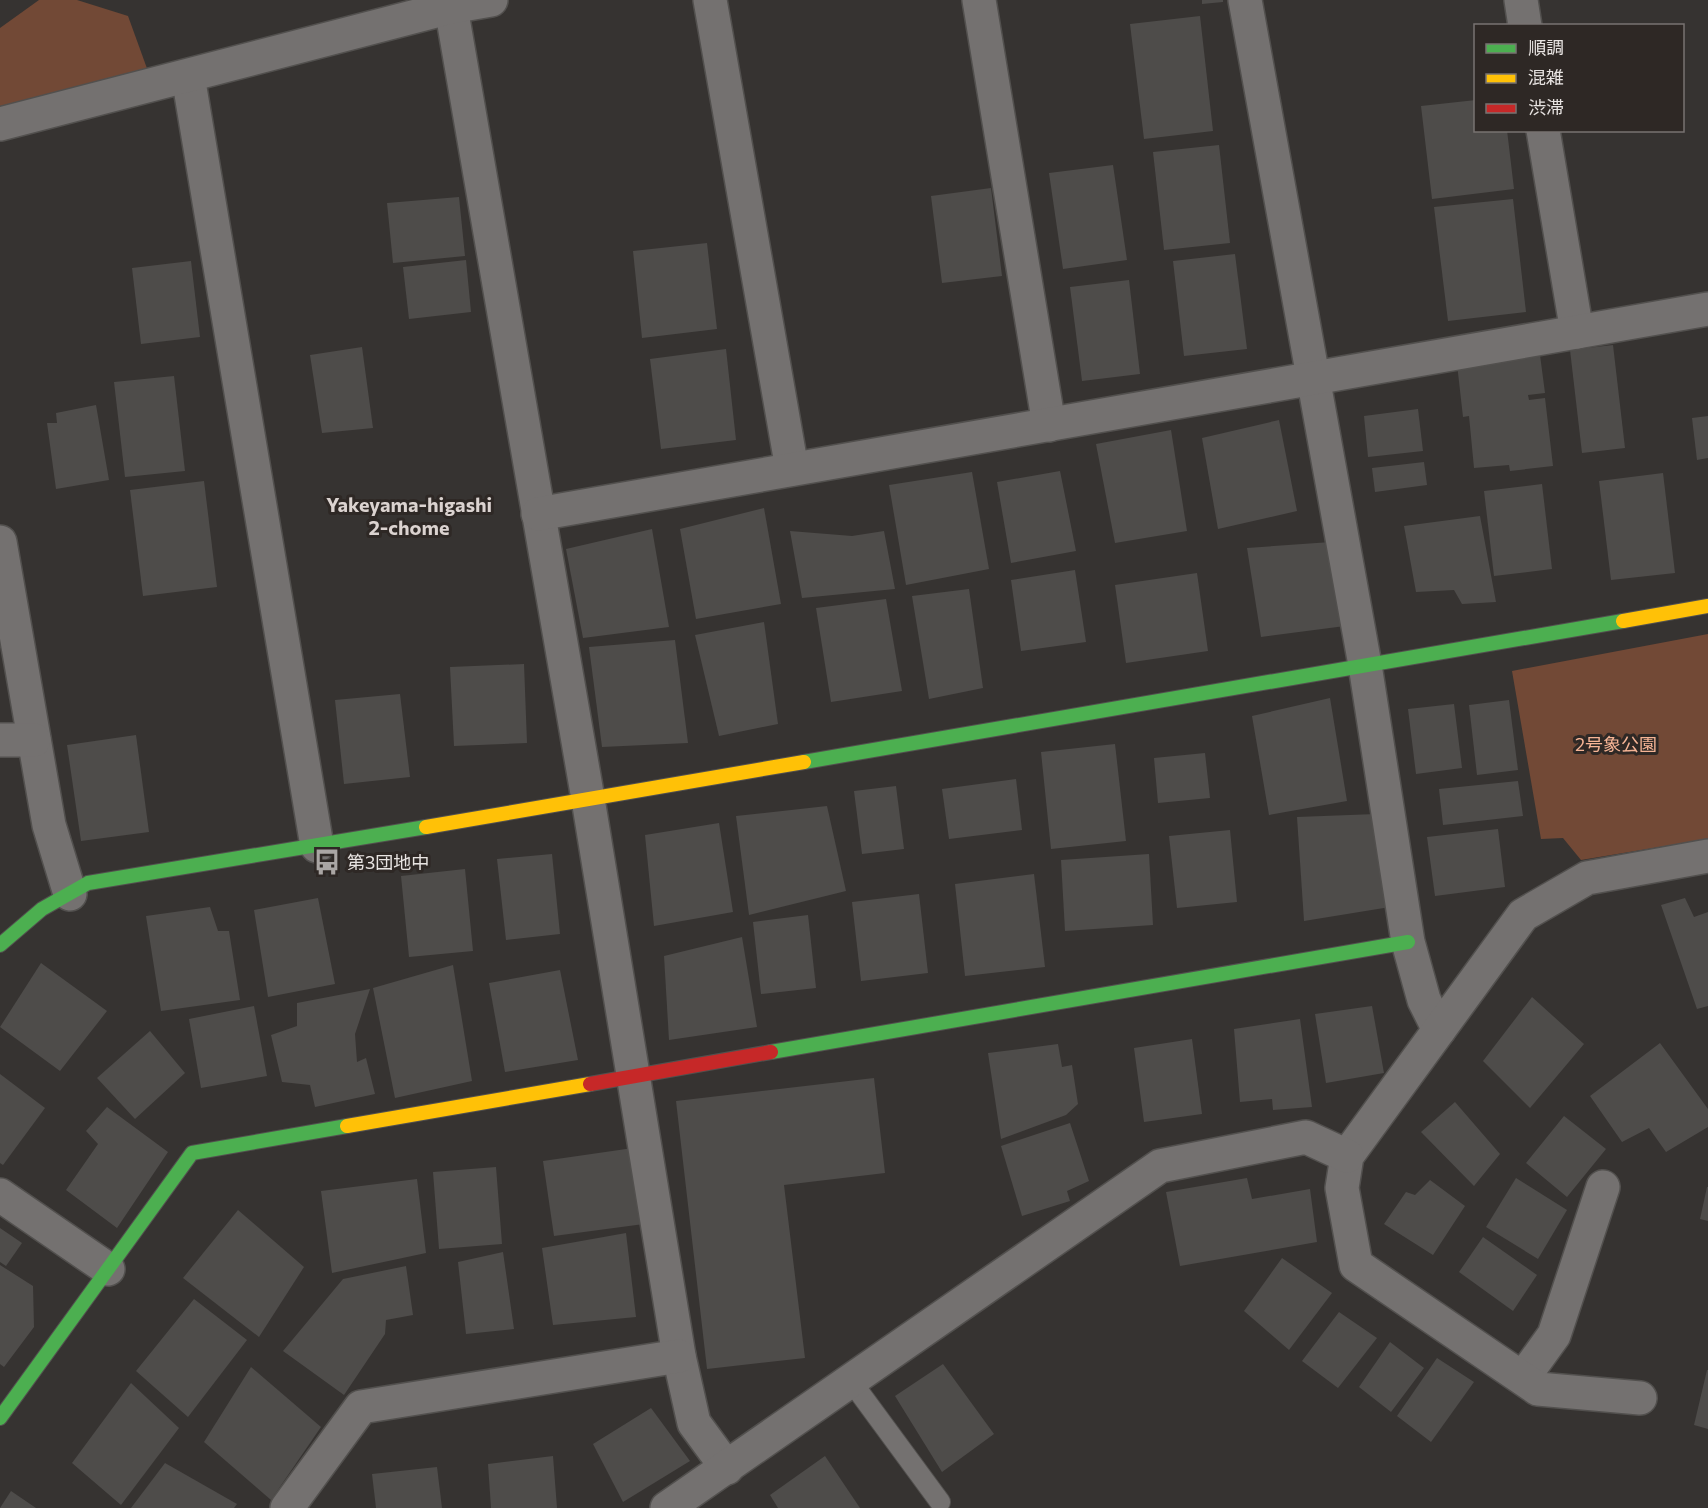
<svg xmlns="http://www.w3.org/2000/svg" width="1708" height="1508" font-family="Commissioner,'Noto Sans JP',sans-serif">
<rect width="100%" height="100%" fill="#363331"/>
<g fill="#724936">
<path d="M39,0H77L128,16L153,85L0,124V28Z"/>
<path d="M1708,634V839L1581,860L1563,838L1541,839L1512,671Z"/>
</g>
<g fill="#4e4c4a">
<path d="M1202,0H1223V2L1202,4Z"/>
<path d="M1200,16L1213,131L1144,139L1130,24Z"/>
<path d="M1476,100V130H1507L1514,189L1432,199L1421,106Z"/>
<path d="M1219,145L1230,243L1164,250L1153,152Z"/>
<path d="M1113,165L1127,260L1063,269L1049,173Z"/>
<path d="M991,188L1002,276L942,283L931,196Z"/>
<path d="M459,197L465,256L393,263L387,203Z"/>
<path d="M1513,199L1526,312L1448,321L1434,207Z"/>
<path d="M707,243L717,329L642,338L633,251Z"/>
<path d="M1235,254L1247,349L1184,356L1173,261Z"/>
<path d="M466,260L471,312L409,319L403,267Z"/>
<path d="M191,261L200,337L141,344L132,268Z"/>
<path d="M1129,280L1140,374L1082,381L1070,287Z"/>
<path d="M1613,345L1625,448L1582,453L1570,350Z"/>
<path d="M362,347L373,428L322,433L310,355Z"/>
<path d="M726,349L736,440L661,449L650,359Z"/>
<path d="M1540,355L1545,393L1528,395L1529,400L1545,398L1553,466L1510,471L1509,465L1474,468L1469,416L1463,417L1457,364Z"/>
<path d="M174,376L185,471L125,477L114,382Z"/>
<path d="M96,405L109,480L56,489L47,423H57L56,413Z"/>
<path d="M1418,409L1423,451L1368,457L1364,416Z"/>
<path d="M1708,416V458L1697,460L1692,418Z"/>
<path d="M1279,420L1297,511L1218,529L1202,438Z"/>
<path d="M1171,430L1187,531L1115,543L1096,444Z"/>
<path d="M1424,462L1427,485L1375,492L1372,468Z"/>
<path d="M1060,471L1076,551L1011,563L997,482Z"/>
<path d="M972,472L989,569L906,585L889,485Z"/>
<path d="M1663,473L1675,573L1611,580L1599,481Z"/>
<path d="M204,481L217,587L143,596L130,490Z"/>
<path d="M1542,484L1552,569L1494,576L1484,491Z"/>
<path d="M764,508L781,604L696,619L680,529Z"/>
<path d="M1480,516L1496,602L1462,604L1454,590L1416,592L1404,526Z"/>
<path d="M652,529L669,627L583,638L566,549Z"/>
<path d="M790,531L852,536L884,531L895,589L802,598Z"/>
<path d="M1331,542L1345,626L1261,637L1247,548Z"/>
<path d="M1075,570L1086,642L1021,651L1011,580Z"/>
<path d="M1197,573L1208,651L1126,663L1115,585Z"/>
<path d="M969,589L983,688L929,699L912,596Z"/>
<path d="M886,599L902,691L831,702L816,608Z"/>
<path d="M764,622L778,724L719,736L695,635Z"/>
<path d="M675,640L688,743L602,747L589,647Z"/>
<path d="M524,664L527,743L454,746L450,667Z"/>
<path d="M400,694L410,777L344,784L335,700Z"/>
<path d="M1330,698L1347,801L1269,815L1252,716Z"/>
<path d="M1509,700L1518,770L1477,775L1469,705Z"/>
<path d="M1454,704L1462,768L1416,774L1408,709Z"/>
<path d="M136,735L149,832L81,841L67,745Z"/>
<path d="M1115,744L1126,841L1051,849L1041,752Z"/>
<path d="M1205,753L1210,798L1158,803L1154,758Z"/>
<path d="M1016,779L1022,830L949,839L942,789Z"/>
<path d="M1518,781L1523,816L1443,825L1439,789Z"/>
<path d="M896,786L904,849L862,854L854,791Z"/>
<path d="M827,806L846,891L749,915L736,816Z"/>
<path d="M1376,814L1390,907L1304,921L1297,817Z"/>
<path d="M719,823L733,912L654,926L645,835Z"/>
<path d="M1498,829L1505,887L1435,896L1427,837Z"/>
<path d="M1230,830L1237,902L1177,908L1169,836Z"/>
<path d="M552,854L560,934L506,940L497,859Z"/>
<path d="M1149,854L1153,925L1065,931L1061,860Z"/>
<path d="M465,869L473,951L409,957L401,876Z"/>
<path d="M1034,874L1045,967L965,976L955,884Z"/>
<path d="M919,894L928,973L861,981L852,902Z"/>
<path d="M318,898L335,984L268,997L254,910Z"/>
<path d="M1685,898L1694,917L1708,912V1006L1697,1009L1661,905Z"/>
<path d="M210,907L218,931H229L240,1000L161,1011L146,916Z"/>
<path d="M808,915L816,988L761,994L753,922Z"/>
<path d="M742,937L757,1027L669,1040L664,956Z"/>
<path d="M41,963L107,1011L60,1071L0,1027Z"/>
<path d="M453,965L472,1081L395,1098L373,988Z"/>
<path d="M560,970L578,1060L505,1072L489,983Z"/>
<path d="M370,989L355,1034L357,1062L366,1058L375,1094L315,1107L310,1085L282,1082L271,1035L297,1026V1003Z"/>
<path d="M1532,997L1584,1044L1530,1108L1483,1061Z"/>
<path d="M254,1006L267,1076L201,1088L189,1019Z"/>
<path d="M1372,1006L1384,1073L1326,1083L1315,1014Z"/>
<path d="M1300,1019L1312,1107L1273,1110L1272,1099L1240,1102L1234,1029Z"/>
<path d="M150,1031L185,1073L135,1119L97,1078Z"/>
<path d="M1192,1039L1202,1114L1144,1122L1134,1048Z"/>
<path d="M1660,1043L1708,1109V1127L1666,1152L1649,1128L1622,1142L1590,1096Z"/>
<path d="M1058,1044L1062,1067L1072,1065L1078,1104L1066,1115L1001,1139L988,1053Z"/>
<path d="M0,1074L45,1108L3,1165L0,1163Z"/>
<path d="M874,1078L885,1173L784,1185L805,1358L707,1369L676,1101Z"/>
<path d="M1455,1102L1500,1154L1474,1186L1421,1132Z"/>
<path d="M107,1107L168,1152L117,1228L66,1190L98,1144L86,1131Z"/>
<path d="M1564,1116L1606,1149L1567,1197L1526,1163Z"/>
<path d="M1070,1123L1089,1181L1067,1191L1070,1201L1022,1216L1001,1146Z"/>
<path d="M633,1148L644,1224L554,1236L543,1161Z"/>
<path d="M496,1167L502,1244L439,1249L433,1172Z"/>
<path d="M1247,1178L1252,1199L1310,1189L1317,1242L1180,1266L1166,1192Z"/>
<path d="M1516,1178L1567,1210L1538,1259L1486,1227Z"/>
<path d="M417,1179L426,1253L332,1273L321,1191Z"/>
<path d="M1430,1180L1465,1206L1433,1255L1384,1224L1406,1192L1415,1195Z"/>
<path d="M1707,1187H1708V1221L1700,1219Z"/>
<path d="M238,1210L304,1267L259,1337L183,1278Z"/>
<path d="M0,1228L22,1243L6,1266L0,1262Z"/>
<path d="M626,1233L636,1317L553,1325L542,1248Z"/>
<path d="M1483,1237L1537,1275L1513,1311L1459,1272Z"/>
<path d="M503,1252L514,1329L466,1334L458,1262Z"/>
<path d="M1282,1258L1332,1293L1289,1350L1244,1311Z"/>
<path d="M0,1265L33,1286L34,1327L4,1367L0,1364Z"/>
<path d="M406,1266L413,1315L386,1320L385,1334L344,1395L283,1351L343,1279Z"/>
<path d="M194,1299L247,1340L188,1417L136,1371Z"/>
<path d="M1339,1312L1377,1338L1338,1388L1302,1361Z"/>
<path d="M1390,1342L1424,1368L1391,1412L1359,1387Z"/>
<path d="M1437,1358L1474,1382L1431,1442L1397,1416Z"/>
<path d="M943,1364L994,1434L942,1472L895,1396Z"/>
<path d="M251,1367L321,1427L271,1500L204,1442Z"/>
<path d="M1707,1370H1708V1429L1694,1425Z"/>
<path d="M131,1383L179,1428L121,1505L72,1463Z"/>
<path d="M651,1408L690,1461L623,1502L593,1444Z"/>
<path d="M553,1456L557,1508H491L488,1464Z"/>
<path d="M825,1456L860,1508H778L770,1495Z"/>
<path d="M165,1463L237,1504L234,1508H131Z"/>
<path d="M437,1467L442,1508H376L372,1474Z"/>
<path d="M11,1491L36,1508H0Z"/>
</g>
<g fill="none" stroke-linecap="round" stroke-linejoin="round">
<g stroke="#52504e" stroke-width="22">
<path id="lane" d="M851,1381L940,1502"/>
</g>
<g stroke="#52504e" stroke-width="36">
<g id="street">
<path d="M710,0L792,469"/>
<path d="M979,0L1049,425"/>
<path d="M1245,0L1365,665L1408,942L1424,1000L1439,1030"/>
<path d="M1521,0L1525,26"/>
<path d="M451,7L588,799L679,1356L694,1423L727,1468"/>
<path d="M188,76L317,846"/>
<path d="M0,124L451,7L491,0"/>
<path d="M1543,130L1577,332"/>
<path d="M538,514L1708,309"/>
<path d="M0,542L49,825L70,894"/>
<path d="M0,740H34"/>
<path d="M0,1195L108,1269"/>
<path d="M1523,1378L1554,1335L1603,1187"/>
<path d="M1640,1398L1538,1389L1356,1265L1342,1188L1347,1156L1523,915L1587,878L1708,856"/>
<path d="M287,1508L361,1407L679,1356"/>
<path d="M667,1508L1160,1166L1306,1137L1347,1156"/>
</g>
</g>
<g stroke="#52504e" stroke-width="16">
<g id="fast">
<path d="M804,762L1623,621"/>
<path d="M0,945L42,909L88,883L426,827"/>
<path d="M771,1052L1408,942"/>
<path d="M0,1418L192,1153L347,1126"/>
</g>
</g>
<g stroke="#52504e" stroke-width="16">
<g id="slow">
<path d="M1623,621L1708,606"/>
<path d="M426,827L804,762"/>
<path d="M347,1126L590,1084"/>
</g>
</g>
<g stroke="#52504e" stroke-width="16">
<path id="jam" d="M590,1084L771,1052"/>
</g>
<use href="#lane" stroke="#747170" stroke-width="20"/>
<use href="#street" stroke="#747170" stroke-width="33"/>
<use href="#fast" stroke="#4caf50" stroke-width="14"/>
<use href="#slow" stroke="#ffc107" stroke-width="14"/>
<use href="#jam" stroke="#c62828" stroke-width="14"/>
</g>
<defs>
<g id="bus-bare" transform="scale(2.07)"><path d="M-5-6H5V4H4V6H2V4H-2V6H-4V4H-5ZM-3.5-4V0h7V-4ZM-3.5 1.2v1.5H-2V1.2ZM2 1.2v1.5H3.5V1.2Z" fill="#aaa6a4" stroke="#2e2825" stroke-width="2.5" paint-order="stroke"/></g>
</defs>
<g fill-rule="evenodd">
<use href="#bus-bare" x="327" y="862"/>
</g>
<g text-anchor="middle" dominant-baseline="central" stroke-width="6" stroke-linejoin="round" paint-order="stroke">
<g font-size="18" fill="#f5b495" stroke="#2e2825">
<text x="1616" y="744">2号象公園</text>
</g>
<g font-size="18" fill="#e8e4e2" stroke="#2e2825" text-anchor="start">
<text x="347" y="862">第3団地中</text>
</g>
<g font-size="20" font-weight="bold" fill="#dbd3d0" stroke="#2e2825">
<text x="409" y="504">Yakeyama-higashi<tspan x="409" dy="23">2-chome</tspan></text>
</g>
</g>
<rect x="1474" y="24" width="210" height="108" fill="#2e2825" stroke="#787371" stroke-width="1.5"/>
<rect x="1486" y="44" width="30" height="9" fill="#4caf50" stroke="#787371" stroke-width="1.5"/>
<text x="1528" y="54" font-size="18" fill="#e8e4e2">順調</text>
<rect x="1486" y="74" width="30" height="9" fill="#ffc107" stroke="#787371" stroke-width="1.5"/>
<text x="1528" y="84" font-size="18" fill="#e8e4e2">混雑</text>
<rect x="1486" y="104" width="30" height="9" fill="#c62828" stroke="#787371" stroke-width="1.5"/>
<text x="1528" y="114" font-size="18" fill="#e8e4e2">渋滞</text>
</svg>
